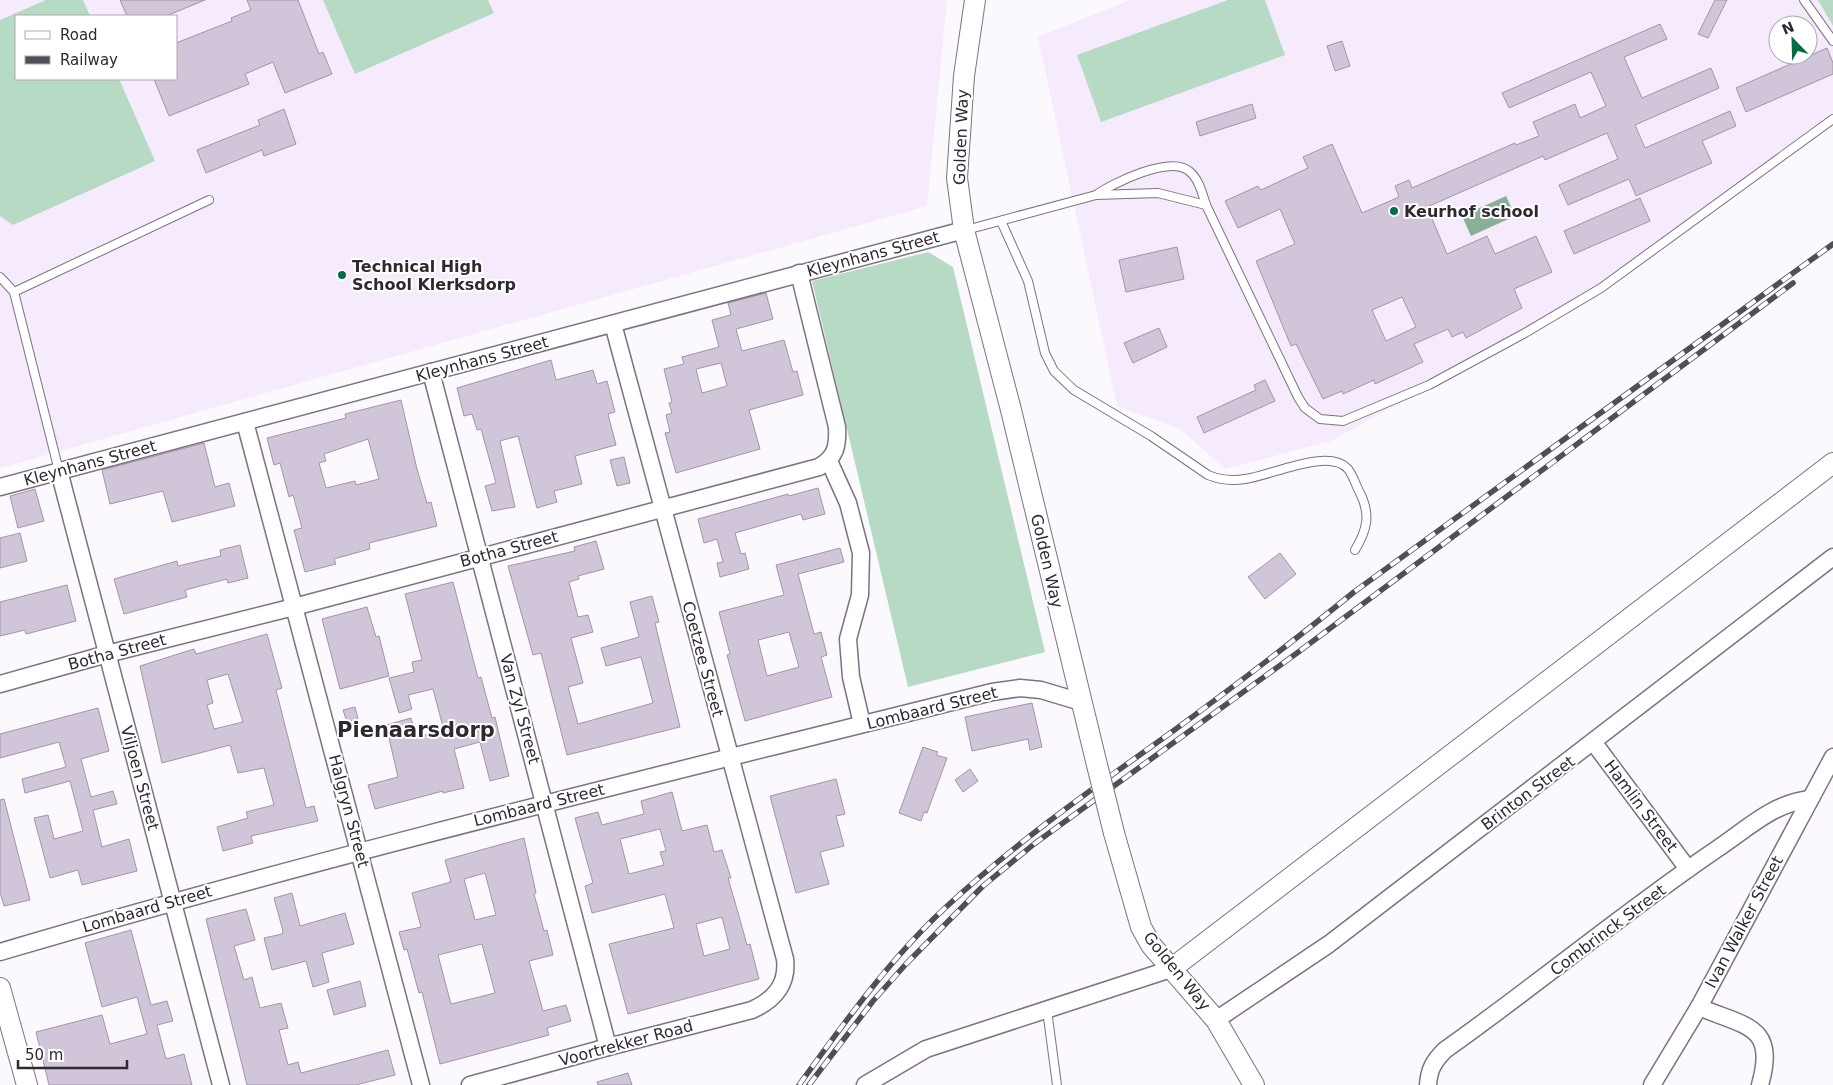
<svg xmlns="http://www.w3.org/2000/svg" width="1833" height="1085" font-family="'DejaVu Sans',sans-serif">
<rect width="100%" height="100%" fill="#fbf9fd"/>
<g fill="#f5ebfc" fill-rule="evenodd">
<path d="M0,0H947L927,206L0,468ZM16,16H176V79H16Z"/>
<path d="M1130,0H1833V125L1591,298L1331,441L1225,469L1180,429L1117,406L1038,37ZM1778,25H1808V55H1778Z"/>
</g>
<g fill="#b6dac4">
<path d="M46,0H83L90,16H16V79H119L155,161L13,225L0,216V20Z"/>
<path d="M323,0H488L494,13L355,74Z"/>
<path d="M1228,0H1265L1285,55L1101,122L1077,55Z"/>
<path d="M1818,0H1833V26Z"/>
<path d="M928,252L953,267L1045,652L908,687L812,281Z"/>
</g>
<path fill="#88b098" d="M1506,196L1515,216L1471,236L1462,216Z"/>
<g fill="#d1c5d9" stroke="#a195a9" fill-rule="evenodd">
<path d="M120,0H205L166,16H127Z"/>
<path d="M247,0H298L319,54L323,52L332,74L285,93L273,62L245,74L249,84L169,116L154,79H176V43L232,21L231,18L251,10Z"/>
<path d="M1715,0H1727L1708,38L1698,34Z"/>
<path d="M1660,24L1667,39L1624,57L1642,98L1711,68L1719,88L1635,125L1645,148L1730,111L1736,126L1702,141L1712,163L1636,196L1629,179L1568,205L1559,185L1618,159L1607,133L1545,160L1543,156L1427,207L1447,254L1487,236L1495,254L1536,236L1552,272L1514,289L1522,308L1466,338L1463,332L1452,337L1448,329L1414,344L1423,362L1375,384L1374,380L1343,394L1342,391L1323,399L1296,344L1291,346L1256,261L1295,244L1280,209L1238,228L1225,201L1258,186L1261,190L1308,168L1303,157L1332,144L1362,213L1399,197L1395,186L1409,180L1412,188L1515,143L1516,145L1539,136L1533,122L1575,104L1580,118L1606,106L1591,72L1509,108L1502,93ZM1402,297L1416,327L1386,341L1372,310Z"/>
<path d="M1342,41L1350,66L1335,71L1327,46Z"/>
<path d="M1827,48L1833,63V74L1746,112L1736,88Z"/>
<path d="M1252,104L1256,118L1200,136L1196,122Z"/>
<path d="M284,109L296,144L264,156L262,150L206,173L197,150L260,125L258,120Z"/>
<path d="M1640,198L1650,221L1574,254L1564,231Z"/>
<path d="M1177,247L1184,279L1126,292L1119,260Z"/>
<path d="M766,293L773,319L736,329L742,351L784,340L793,372L797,371L803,395L749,410L760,449L676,473L665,433L670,432L666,415L672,413L669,403L672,402L664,369L684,364L682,357L719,347L712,320L731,315L728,303ZM721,363L727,386L702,393L696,369Z"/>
<path d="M1159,328L1167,347L1133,363L1124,343Z"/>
<path d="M551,360L556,380L593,370L597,384L607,381L615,412L608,414L616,445L575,456L582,484L554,491L557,502L537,508L518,436L500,441L515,507L492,511L485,486L496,483L481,429L477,430L472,414L464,416L457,388Z"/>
<path d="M1265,380L1275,401L1204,433L1197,417L1256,390L1254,385Z"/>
<path d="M401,400L417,469L427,503L431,502L437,526L369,543L370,549L334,559L336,564L305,572L294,530L302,528L293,495L289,497L280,463L274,465L267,438L346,418L345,414ZM368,439L379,479L356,485L355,481L326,488L319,463L326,461L324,454Z"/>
<path d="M204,443L215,487L229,483L235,506L172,522L163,491L110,504L102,470Z"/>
<path d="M624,457L630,483L617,486L610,460Z"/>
<path d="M818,488L825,514L803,520L801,514L735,533L741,554L745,553L749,569L720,577L717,563L723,562L717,539L704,543L698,519L788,494L789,496Z"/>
<path d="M35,489L44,521L18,528L10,496Z"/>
<path d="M20,533L27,561L0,568V538Z"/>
<path d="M596,541L604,569L578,576L579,579L569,582L578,617L588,615L593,632L571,638L583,683L568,687L578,724L653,703L641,657L606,666L601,648L639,637L630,602L652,596L659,622L655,623L680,727L567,755L541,653L533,655L508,566L575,551L574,547Z"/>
<path d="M240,545L248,578L228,583L227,579L185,590L187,597L124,614L114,579L177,561L178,566L221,556L220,550Z"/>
<path d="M840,548L844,562L798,574L814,634L821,632L827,655L821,657L832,697L745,721L727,655L730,654L719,612L784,595L776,565ZM789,632L799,667L767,676L758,640Z"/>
<path d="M1280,553L1296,574L1265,599L1248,577Z"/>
<path d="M453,582L478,678L481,677L492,718L495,717L509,776L490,781L480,742L454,749L464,788L443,793V791L375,809L368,785L398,777L386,725L411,718L416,737L444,731L433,689L408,695L412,709L399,713L389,678L414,672L412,662L422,660L405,594Z"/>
<path d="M67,585L76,621L26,634L25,630L0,636V602Z"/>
<path d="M367,607L376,637L379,636L389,676L340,689L322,619Z"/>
<path d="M267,634L282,688L276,690L306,808L314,806L318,821L251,836L253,843L223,851L217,827L248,818L246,812L274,805L264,768L238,773L230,745L162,763L140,666L194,649L196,654ZM228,674L243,722L214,729L207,705L213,703L207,680Z"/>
<path d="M1032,703L1042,747L1030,750L1028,739L972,751L965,717Z"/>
<path d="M355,707L358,719L347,722L343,710Z"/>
<path d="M98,708L109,751L81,759L91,797L113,791L117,804L93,810L102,847L129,839L137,871L82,885L78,870L50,878L34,818L48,815L54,839L83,831L70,781L25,793L22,779L66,767L59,742L0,758V734Z"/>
<path d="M923,747L938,752L936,755L947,758L927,813L924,812L921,821L899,813Z"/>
<path d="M970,769L978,781L963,792L955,780Z"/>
<path d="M836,779L845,814L836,816L844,846L820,852L829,884L796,893L770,796Z"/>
<path d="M672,792L682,831L707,825L714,852L722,850L731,878H728L739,916L747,945L750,944L759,979L628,1014L609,944L674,928L665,894L592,913L585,886L593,883L575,818L598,812L602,825L644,814L641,801ZM660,829L666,851L660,852L664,865L629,874L620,839ZM722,917L730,949L704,956L696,924Z"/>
<path d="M4,799L30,900L4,906L0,892V800Z"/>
<path d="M524,838L536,893L534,894L544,931L547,930L553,955L529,961L543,1011L566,1005L571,1021L547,1028L549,1035L440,1064L422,992L419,993L407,949L404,950L399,932L421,927L412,893L451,882L445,860ZM485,873L496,915L475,920L464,879ZM482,944L495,993L451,1004L438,955Z"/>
<path d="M292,893L300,926L345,913L354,944L322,953L329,982L313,987L306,961L272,970L264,938L282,934L283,931L274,898Z"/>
<path d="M246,909L255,940L234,946L244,980L252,977L260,1008L281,1003L288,1028L279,1030L288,1065L298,1062L301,1073L388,1050L395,1075L356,1085H247L206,919Z"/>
<path d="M131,930L151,1005L167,1001L173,1021L157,1025L166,1059L184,1054L192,1085H49L36,1032L102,1015L110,1044L147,1034L137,997L102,1007L85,943Z"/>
<path d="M360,981L366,1006L334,1015L327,990Z"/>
<path d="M628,1073L632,1085H598L597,1082Z"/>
</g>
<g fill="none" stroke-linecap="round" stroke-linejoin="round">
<g stroke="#7d7184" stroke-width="10">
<g id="service">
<path d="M1804,0L1833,41"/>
<path d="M1096,195C1113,183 1170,155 1189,171C1199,179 1202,193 1206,205L1298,397L1305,408L1320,419L1343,421L1429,385L1525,333L1601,288L1833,119"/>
<path d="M1001,221L1028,281L1045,353L1054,371L1074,390L1151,436L1208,475C1220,480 1232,481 1245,479C1270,476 1329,447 1348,469C1353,475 1356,486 1360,493C1371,515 1367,530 1355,550"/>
<path d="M966,230L1096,195L1158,193L1206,205"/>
<path d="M0,277L14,292L59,471"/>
<path d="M14,292L209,200"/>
<path d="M1047,1010L1057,1085"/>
</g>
</g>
<g stroke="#7d7184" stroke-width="19">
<g id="minor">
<path d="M431,372L608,1047"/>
<path d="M245,422L421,1085"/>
<path d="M829,461L848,503L861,553L860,595L848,639L851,677L862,724"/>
<path d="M59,471L221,1085"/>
<path d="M0,487L964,230"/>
<path d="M0,684L107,654L294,607L819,467C836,457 838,446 837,427L799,273"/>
<path d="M1594,743L1688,869"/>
<path d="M0,952C328,855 660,775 992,692L1020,688L1041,690L1081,702"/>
<path d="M1699,1007C1746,1027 1777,1025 1760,1085"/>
<path d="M1216,1020L1329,944L1833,557"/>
<path d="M470,1085L608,1047L752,1010C774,1000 788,985 785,959L613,324"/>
<path d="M865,1085L926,1049L1171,969"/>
<path d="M1428,1085C1429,1069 1434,1061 1445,1050C1537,985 1624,912 1717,849C1747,829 1773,803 1810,799"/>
<path d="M1652,1085L1699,1007L1833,757"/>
</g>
</g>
<g stroke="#7d7184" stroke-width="22">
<g id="tertiary">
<path d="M975,0L964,76L957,178L964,230L1011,410L1097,765"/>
<path d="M1114,833L1141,927L1151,945L1216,1020L1254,1085"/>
<path d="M1171,969L1833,463"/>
<path d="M0,988L27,1085"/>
</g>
</g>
<use href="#service" stroke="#fff" stroke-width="8"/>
<use href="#minor" stroke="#fff" stroke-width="16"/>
<use href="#tertiary" stroke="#fff" stroke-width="20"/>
<g stroke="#524e55" stroke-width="5.5">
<g id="rail">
<path d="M799,1085C844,1023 889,960 945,908C1015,843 1092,789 1169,734C1232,688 1294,641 1354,592L1833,244"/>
<path d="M809,1085L873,1001L906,964L983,886L1034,844L1297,653L1793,283"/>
</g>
</g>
<use href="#rail" stroke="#fff" stroke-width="4" stroke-dasharray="11" stroke-linecap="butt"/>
<g stroke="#7d7184" stroke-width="22" stroke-linecap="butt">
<path id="tertiary-bridge" d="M1097,765L1114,833"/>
</g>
<use href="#tertiary-bridge" stroke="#fff" stroke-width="20"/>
</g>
<g fill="#056d44" stroke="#fff" stroke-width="2">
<circle cx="1394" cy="211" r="5"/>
<circle cx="342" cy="275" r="5"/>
</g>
<g text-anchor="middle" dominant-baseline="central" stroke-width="4" stroke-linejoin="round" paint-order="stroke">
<g font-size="16" fill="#2e2931" stroke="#fff">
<text transform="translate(961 137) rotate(-88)">Golden Way</text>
<text transform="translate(873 254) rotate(-15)">Kleynhans Street</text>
<text transform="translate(482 359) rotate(-15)">Kleynhans Street</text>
<text transform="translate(90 463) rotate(-15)">Kleynhans Street</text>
<text transform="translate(509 549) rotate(-15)">Botha Street</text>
<text transform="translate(1047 561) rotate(77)">Golden Way</text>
<text transform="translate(117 652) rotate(-15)">Botha Street</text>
<text transform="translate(703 659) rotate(75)">Coetzee Street</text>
<text transform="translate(932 708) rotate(-14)">Lombaard Street</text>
<text transform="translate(520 709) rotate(75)">Van Zyl Street</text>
<text transform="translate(140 778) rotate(75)">Viljoen Street</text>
<text transform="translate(1528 793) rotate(-37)">Brinton Street</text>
<text transform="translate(539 805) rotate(-14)">Lombaard Street</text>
<text transform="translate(1641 806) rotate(53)">Hamlin Street</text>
<text transform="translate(349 811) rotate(75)">Halgryn Street</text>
<text transform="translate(147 909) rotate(-16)">Lombaard Street</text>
<text transform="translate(1744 922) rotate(-62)">Ivan Walker Street</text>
<text transform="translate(1608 930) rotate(-37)">Combrinck Street</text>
<text transform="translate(1177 971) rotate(51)">Golden Way</text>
<text transform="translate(626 1043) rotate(-15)">Voortrekker Road</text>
</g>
<g font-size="16" font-weight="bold" fill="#2e2931" stroke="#fff" text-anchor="start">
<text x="1404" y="211">Keurhof school</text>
<text x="352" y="266">Technical High<tspan x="352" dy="18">School Klerksdorp</tspan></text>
</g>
<g font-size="21" font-weight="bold" fill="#2e2931" stroke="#fff">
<text x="416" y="730">Pienaarsdorp</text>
</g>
</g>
<rect x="15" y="15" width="162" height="65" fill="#ffffff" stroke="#aba9ad"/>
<rect x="25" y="31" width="25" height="8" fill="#ffffff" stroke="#aba9ad"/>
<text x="60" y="40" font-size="15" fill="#2e2931">Road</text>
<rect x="25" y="56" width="25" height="8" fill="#524e55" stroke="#aba9ad"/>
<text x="60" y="65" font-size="15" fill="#2e2931">Railway</text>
<g transform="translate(1793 40) rotate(337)"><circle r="24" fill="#ffffff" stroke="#aba9ad"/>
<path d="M0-4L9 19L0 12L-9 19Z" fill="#056d44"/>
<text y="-8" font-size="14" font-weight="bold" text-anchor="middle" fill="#2e2931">N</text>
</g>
<path d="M18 1060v8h109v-8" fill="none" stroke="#2e2931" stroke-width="2.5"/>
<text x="25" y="1060" font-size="15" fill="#2e2931" stroke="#ffffff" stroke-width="4" paint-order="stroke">50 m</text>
</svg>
